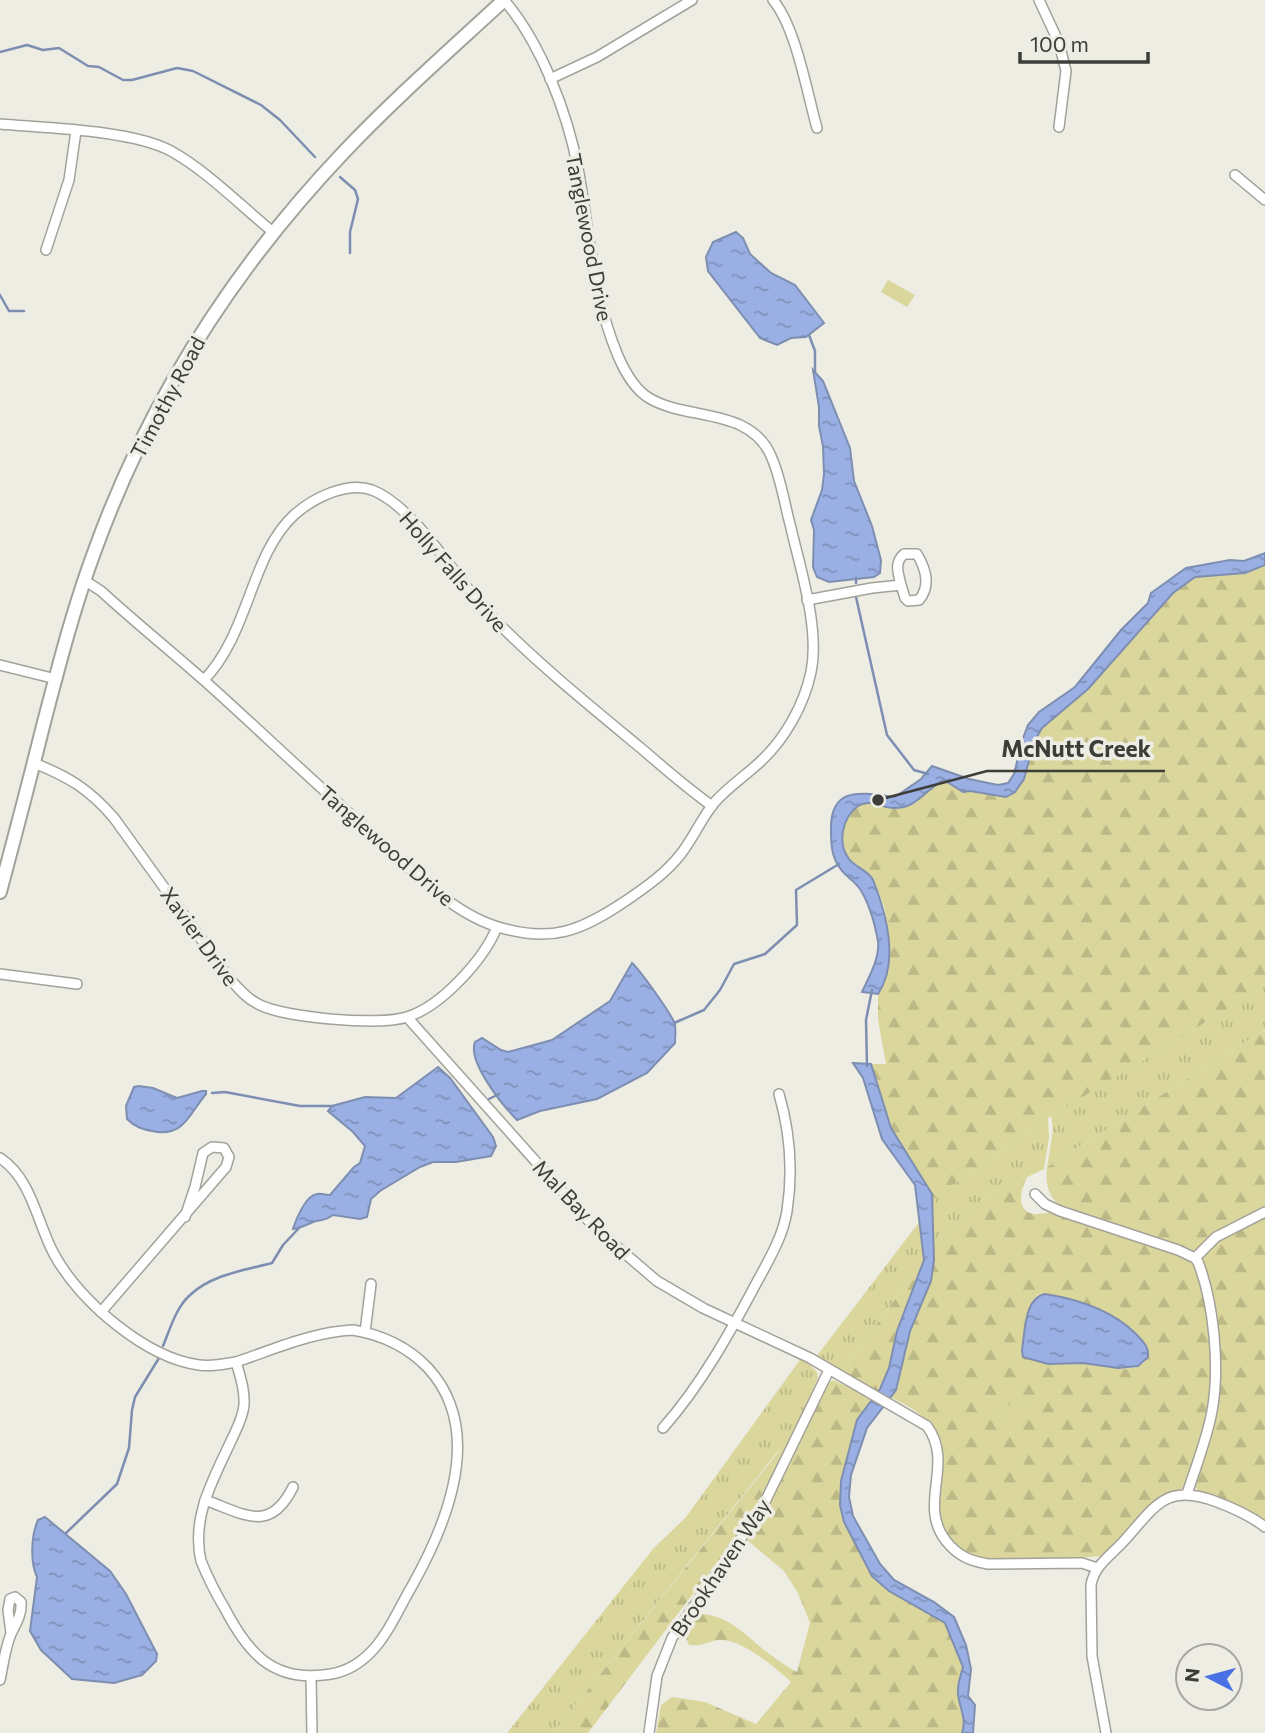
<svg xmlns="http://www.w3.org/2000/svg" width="1265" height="1733" font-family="Commissioner,sans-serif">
<defs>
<pattern id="grass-tufts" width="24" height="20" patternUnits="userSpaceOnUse" patternTransform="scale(1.75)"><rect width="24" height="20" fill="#dad69c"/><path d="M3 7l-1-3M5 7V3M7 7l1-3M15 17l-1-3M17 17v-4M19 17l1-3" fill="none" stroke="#bcb987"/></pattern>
<pattern id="forest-firs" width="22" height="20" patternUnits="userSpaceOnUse" patternTransform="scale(1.75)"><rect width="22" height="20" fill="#dad69c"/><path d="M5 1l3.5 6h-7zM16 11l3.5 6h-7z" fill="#bcb987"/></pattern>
<pattern id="water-ripples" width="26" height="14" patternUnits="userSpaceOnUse" patternTransform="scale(1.75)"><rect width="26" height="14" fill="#9ab0e4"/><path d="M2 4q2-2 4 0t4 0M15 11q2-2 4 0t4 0" fill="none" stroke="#7f90ba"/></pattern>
</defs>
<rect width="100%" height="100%" fill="#edede4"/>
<g fill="url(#grass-tufts)">
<path d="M1265,986V1030L1047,1167L1053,1129L1051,1116Z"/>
<path d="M1048,1118L1049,1138L1044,1169L984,1198L933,1244L931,1201Z"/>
<path d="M920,1221L924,1260L842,1371L816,1357Z"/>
<path d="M802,1357L817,1372L818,1378L785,1452L779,1450L553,1733H507L653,1549L686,1517Z"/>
</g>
<g fill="url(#forest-firs)" fill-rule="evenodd">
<path d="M1265,565V986L1048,1118L931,1201L932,1193L891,1128L871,1064H886L878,1020V994L885,983L887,926L884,906L872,877L847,857L842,836L843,822L849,815L859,805L870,802L881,806L915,804L930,787L944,779L963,792L970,791L1006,797L1015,792L1024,779L1034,742L1042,728L1088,689L1173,593L1195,577L1245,573Z"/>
<path d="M1265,1030V1209L1207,1237L1196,1251L1191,1252L1161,1239L1068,1211C1049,1200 1045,1187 1047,1167Z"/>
<path d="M1027,1177C1022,1188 1014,1209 1033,1214C1038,1215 1046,1212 1052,1213L1181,1255L1191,1261L1198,1269L1208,1326L1211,1371L1209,1401L1203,1433L1187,1482L1183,1488L1155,1500L1107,1553L1100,1556C1061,1558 1015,1569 977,1559C970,1557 964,1552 958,1548C921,1523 952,1478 941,1443C933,1419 911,1407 890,1397L896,1389C901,1370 904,1349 911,1330C921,1298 935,1278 933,1244L984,1198ZM1045,1294C1078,1299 1113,1311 1137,1335C1142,1341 1148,1345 1148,1353C1147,1359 1145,1363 1139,1366C1123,1373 1098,1363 1080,1363C1059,1363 1041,1366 1022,1355L1032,1301L1038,1295Z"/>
<path d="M1265,1217V1522L1244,1508L1198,1492L1195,1485C1212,1426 1225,1384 1216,1322C1213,1300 1206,1280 1203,1258C1211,1240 1248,1226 1265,1217Z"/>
<path d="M924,1260L897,1331L889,1368L877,1392L842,1371Z"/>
<path d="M833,1380L872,1398L857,1420L841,1481L844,1522L889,1591L945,1623L963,1667C960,1678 956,1688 959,1700C962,1713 966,1720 962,1733H656L661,1705L672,1697L705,1702L756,1724L791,1682C777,1669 742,1639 721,1640C710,1640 702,1647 689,1645C683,1633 686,1624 695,1614C727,1612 745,1635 768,1653C777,1660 788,1667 797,1672L810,1623L798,1593L784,1571L746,1539L825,1386Z"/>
<path d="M780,1450L785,1452L760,1505L588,1733H553Z"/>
</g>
<g fill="#dad69c">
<path d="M888,280L915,295L907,307L881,292Z"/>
<path d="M1020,1396L1029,1407L1005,1425L997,1414Z"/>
</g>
<g fill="url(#water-ripples)" stroke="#7e8eb1" stroke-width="2">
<path d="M736,232L743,238L750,254L771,273L795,285L824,323L806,337L791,338L777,345L760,338L708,271L706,257L713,242Z"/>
<path d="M813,370L823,381L850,448L854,481L872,526L881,560L880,573L874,577L829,582L817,577L813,567L814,530L811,520L822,490L824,474L823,446L819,426V407Z"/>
<path d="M1265,553V565L1245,573L1195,577L1173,593L1088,689L1042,728L1034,742L1024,779L1015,792L1006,797L970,791L963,792L944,780C924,790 918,808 894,808C881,808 870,798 858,806C842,818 837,843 849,859C855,867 869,871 873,880C886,913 900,961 878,994L862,992C869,977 880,958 878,941C875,925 869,903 860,889C854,880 843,875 838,865C831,854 831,841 831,828C831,785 863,793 895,797L921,779L932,766L969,779L998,785L1008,783L1014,774L1022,741L1028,725L1039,712L1075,687L1121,630L1148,603L1151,593L1186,568L1230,560L1244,561Z"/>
<path d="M632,963C639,969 674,1017 675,1025C676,1030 675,1037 675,1043L647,1073L597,1099L540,1111L517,1120C504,1107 467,1062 475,1042L482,1038L501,1050L508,1052L552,1040L610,1001Z"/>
<path d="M853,1063L871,1064L891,1128L932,1194L934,1260L931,1281L910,1331L896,1390L867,1428L851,1475L849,1497L853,1516L880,1564L894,1580L934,1602L954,1617L966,1645L971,1669L968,1696L975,1705L973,1733H962C966,1720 962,1713 959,1700C956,1688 960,1678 963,1667L945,1623L889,1591L872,1576L844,1522L840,1505L841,1481L857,1420L880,1389L889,1368L897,1331L924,1260L915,1185L882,1139L863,1078Z"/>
<path d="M438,1067L450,1078L493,1137L496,1146L491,1156L456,1162H433L420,1167L380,1191L371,1199L367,1217L360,1219L333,1215C322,1223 320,1218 311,1223C303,1226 302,1228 293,1229C296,1219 306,1195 317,1194C322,1193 326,1195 330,1195L354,1167L360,1163L365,1146L353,1132L328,1111L332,1106L365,1097L396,1098Z"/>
<path d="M139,1086L153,1088L177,1098L202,1091H206V1094C189,1114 184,1138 152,1131C142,1129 135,1127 127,1119L126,1106L134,1087Z"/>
<path d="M1045,1294C1077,1299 1112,1310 1136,1334C1143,1342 1149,1346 1148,1357L1138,1366L1118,1368L1083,1363L1048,1364L1023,1357L1022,1350C1025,1333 1024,1298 1045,1294Z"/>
<path d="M45,1517L110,1571L126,1594L157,1654L156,1661L142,1675L114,1683L72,1679L41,1650L30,1631L37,1577C30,1562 31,1536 38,1520Z"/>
</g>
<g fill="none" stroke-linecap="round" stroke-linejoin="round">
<g stroke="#7e8eb1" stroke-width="2.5">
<path d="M0,52L27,45L43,50L59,48L88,66L99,67L123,80H132L177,68L193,71L261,105L280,120L315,157"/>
<path d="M340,177L355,190L358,199L350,232V253"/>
<path d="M0,295L9,311H24"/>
<path d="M809,335L815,351V372"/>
<path d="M856,578V583"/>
<path d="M856,597L887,735L914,770L928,774"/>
<path d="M674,1023L704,1010L720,990L734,964L765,954L797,925L796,890L839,864"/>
<path d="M867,1066L866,1020L872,990"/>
<path d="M212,1093L225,1092L300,1106H333"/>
<path d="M489,1099L499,1094"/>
<path d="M163,1346C170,1329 176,1308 189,1296C210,1275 245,1270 272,1263L283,1245L300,1227"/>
<path d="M66,1533L117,1484L129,1448L132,1410L135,1397L159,1358"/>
</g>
<g stroke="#a3a29a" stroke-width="12">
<g id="minor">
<path d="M773,0C796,27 807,93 817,128"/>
<path d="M1039,0L1059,43L1066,71L1059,127"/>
<path d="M550,79L597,57L692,0"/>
<path d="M0,124C46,128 132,130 171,151C207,171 241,206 273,232"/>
<path d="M1235,175L1265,200"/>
<path d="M46,250L69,180L76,131"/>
<path d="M84,580L101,591C136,623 172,652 207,683C257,728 306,775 357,820C396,855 445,910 495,926C551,944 581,931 627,900C646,887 666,873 680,855C693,839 701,819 714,803C727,788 745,776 760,762C785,739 804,705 811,672C820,628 800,568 790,524C784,502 781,478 771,456C750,407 687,421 649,398C634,389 625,372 618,356C592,294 590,233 578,168C567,112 541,43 504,0"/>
<path d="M807,600L872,588L901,585L905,598L908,601L919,600C931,586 926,569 917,554H904C894,563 898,572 901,585"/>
<path d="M0,665L56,679"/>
<path d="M204,680C250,632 250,556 294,515C313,498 347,481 372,490C416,507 457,581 491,616C538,664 590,706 642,749C665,769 687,788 712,806"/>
<path d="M34,763C69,777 89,789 114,818L230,979C238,988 246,998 258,1004C284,1018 379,1026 407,1017C442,1006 484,959 497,927"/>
<path d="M0,974L77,984"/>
<path d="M407,1017L595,1228L657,1281L703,1308L810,1358L927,1426C955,1464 917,1504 946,1541C958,1556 970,1561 988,1564L1082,1563L1097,1568"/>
<path d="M0,1158C32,1179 37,1223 54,1254C79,1301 146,1358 199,1365C212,1367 224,1364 236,1362"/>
<path d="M1035,1194L1045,1204L1060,1211L1178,1250L1195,1258L1198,1262C1214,1303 1220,1368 1212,1411C1207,1439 1196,1466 1187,1494"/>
<path d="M1195,1258L1216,1237L1265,1212"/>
<path d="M101,1312L226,1167L229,1157L224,1148L212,1147L203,1153L195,1187L185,1217"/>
<path d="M353,1330C383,1335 407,1346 428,1368C485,1430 448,1522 412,1586C399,1608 388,1635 370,1653C357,1666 340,1674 323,1675C271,1681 247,1651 225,1609C216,1594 208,1578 201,1561C191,1517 213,1480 231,1441C236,1430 243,1418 244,1405C245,1390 240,1376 236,1362C275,1349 312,1332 353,1330Z"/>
<path d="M365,1332L371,1284"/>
<path d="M663,1428C701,1385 731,1331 758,1280C770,1258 783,1236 787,1211C793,1172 790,1132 779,1094"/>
<path d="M205,1500C244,1514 270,1534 293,1487"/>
<path d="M311,1677L312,1733"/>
<path d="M0,1680C3,1666 5,1648 11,1634C16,1623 22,1615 21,1602L15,1597L10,1599L8,1610L11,1633"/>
<path d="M649,1733L657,1676L672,1638L762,1508L829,1370"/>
<path d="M1106,1733L1092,1656L1091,1585C1094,1566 1110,1556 1123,1542C1155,1507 1165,1482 1217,1502C1233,1508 1251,1516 1265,1527"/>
</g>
</g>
<g stroke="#a3a29a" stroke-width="16">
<path id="secondary" d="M0,892C15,835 30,779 44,722C59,665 74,606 95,550C149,401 234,268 343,153C394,99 450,50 504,0"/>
</g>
<use href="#minor" stroke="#fff" stroke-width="9"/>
<use href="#secondary" stroke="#fff" stroke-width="12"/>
</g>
<g text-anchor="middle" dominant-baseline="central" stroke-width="7" stroke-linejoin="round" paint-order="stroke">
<g font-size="21" fill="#3d3d39" stroke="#edede4">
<text transform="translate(590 237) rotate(79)">Tanglewood Drive</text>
<text transform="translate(167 397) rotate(-62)">Timothy Road</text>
<text transform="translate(454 571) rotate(49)">Holly Falls Drive</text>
<text transform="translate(387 845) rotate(41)">Tanglewood Drive</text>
<text transform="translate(200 936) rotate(54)">Xavier Drive</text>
<text transform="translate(582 1209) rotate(46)">Mal Bay Road</text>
<text transform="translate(720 1567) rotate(-56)">Brookhaven Way</text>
</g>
</g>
<path fill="none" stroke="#3d3d39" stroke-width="2.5" d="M878 800L987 771H1165"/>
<circle fill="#3d3d39" stroke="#edede4" stroke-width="2.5" cx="878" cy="800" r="7"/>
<g font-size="23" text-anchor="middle" font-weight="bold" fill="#3d3d39" stroke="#edede4" stroke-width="7" stroke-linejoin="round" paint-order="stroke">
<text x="1076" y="757">McNutt Creek</text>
</g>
<g transform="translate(1209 1677) rotate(276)"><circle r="33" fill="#edede4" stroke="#a7a7a0" stroke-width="2"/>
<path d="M0-5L12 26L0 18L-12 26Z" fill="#4971e4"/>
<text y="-10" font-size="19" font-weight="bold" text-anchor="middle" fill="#3d3d39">N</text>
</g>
<path d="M1020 52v10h128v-10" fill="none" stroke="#3d3d39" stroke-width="3.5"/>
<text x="1030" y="52" font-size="21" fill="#3d3d39" stroke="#edede4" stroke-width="5" paint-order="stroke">100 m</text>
</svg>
